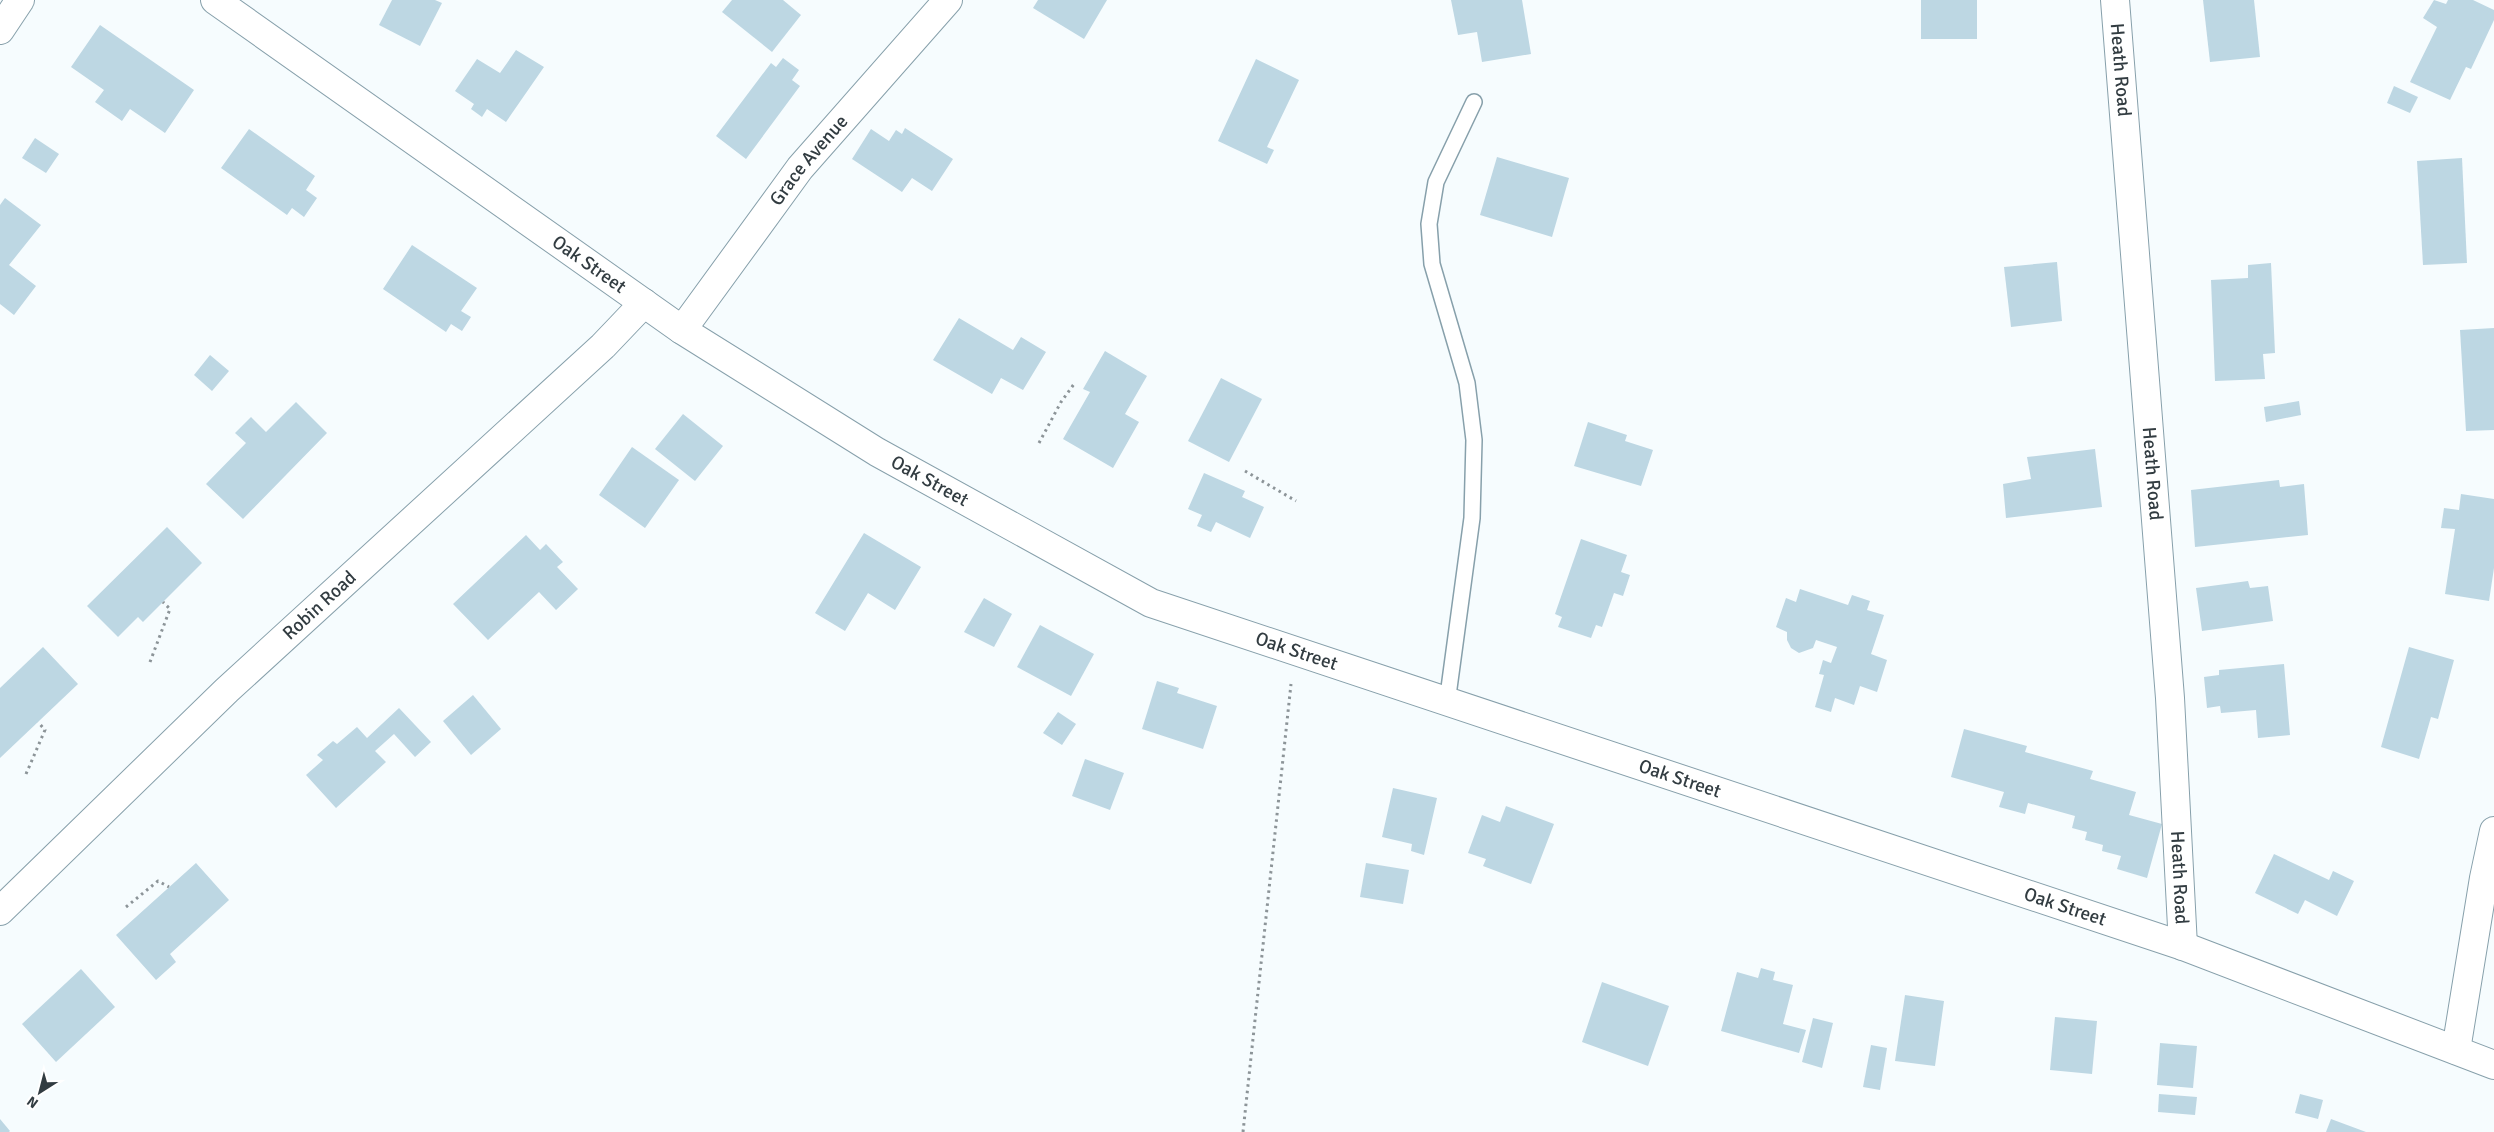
<svg xmlns="http://www.w3.org/2000/svg" width="2494" height="1132" font-family="Signika,sans-serif">
<rect width="100%" height="100%" fill="#f6fcfe"/>
<g fill="#bdd7e3">
<path d="M392,0H435L442,3L420,46L379,25Z"/>
<path d="M732,0H783L801,15L772,52L722,12Z"/>
<path d="M1038,0H1107L1084,39L1033,8Z"/>
<path d="M1451,0H1522L1531,54L1482,62L1477,32L1458,35Z"/>
<rect x="1921" y="0" width="56" height="39"/>
<path d="M2203,0H2254L2260,57L2210,62Z"/>
<path d="M2434,0L2446,4L2448,0H2473L2494,10V20L2471,69L2466,67L2450,100L2410,82L2437,27L2423,18Z"/>
<path d="M100,25L194,90L165,133L130,109L122,121L95,102L104,90L71,67Z"/>
<path d="M516,50L544,67L506,122L487,109L482,117L471,109L474,104L455,91L477,59L500,73Z"/>
<path d="M783,58L799,70L792,80L800,86L746,159L716,136L771,63L776,67Z"/>
<path d="M1256,59L1299,80L1267,147L1274,150L1267,164L1218,141Z"/>
<path d="M2394,86L2418,97L2410,113L2387,103Z"/>
<path d="M905,128L953,159L932,191L912,178L902,192L852,159L871,129L889,141L896,130L902,134Z"/>
<path d="M249,129L315,176L306,190L317,198L304,217L292,208L287,215L221,168Z"/>
<path d="M35,138L59,154L46,173L22,158Z"/>
<path d="M1497,157L1569,178L1552,237L1480,215Z"/>
<path d="M2462,158L2467,263L2423,265L2417,161Z"/>
<path d="M5,198L41,225L9,265L36,286L14,315L0,304V205Z"/>
<path d="M412,245L477,288L461,311L471,317L462,331L451,324L446,332L383,289Z"/>
<path d="M2057,262L2062,321L2011,327L2004,267Z"/>
<path d="M2271,263L2275,353L2263,354L2265,379L2215,381L2211,280L2248,278V265Z"/>
<path d="M959,318L1013,350L1021,337L1046,352L1023,390L1001,378L992,394L933,360Z"/>
<path d="M2494,328V430L2466,431L2460,330Z"/>
<path d="M1105,351L1147,376L1125,414L1139,422L1113,468L1063,439L1090,392L1083,389Z"/>
<path d="M210,355L229,371L212,391L194,375Z"/>
<path d="M1221,378L1262,399L1229,462L1188,441Z"/>
<path d="M2299,401L2301,415L2266,422L2264,407Z"/>
<path d="M296,402L327,433L243,519L206,484L246,443L235,433L251,417L266,432Z"/>
<path d="M683,414L723,446L695,481L655,449Z"/>
<path d="M1588,422L1627,435L1625,441L1653,450L1641,486L1574,466Z"/>
<path d="M632,447L679,480L645,528L599,495Z"/>
<path d="M2095,449L2102,507L2006,518L2003,484L2031,479L2027,457Z"/>
<path d="M1204,473L1245,491L1242,497L1264,507L1250,538L1216,522L1211,532L1197,526L1202,515L1188,509Z"/>
<path d="M2279,480L2280,487L2304,484L2308,535L2195,547L2191,490Z"/>
<path d="M2461,494L2494,499V568L2489,601L2445,594L2455,529L2441,528L2444,508L2459,510Z"/>
<path d="M167,527L202,563L143,622L138,617L118,637L87,606Z"/>
<path d="M864,533L921,567L895,610L868,593L845,631L815,613Z"/>
<path d="M526,535L540,550L546,544L563,562L557,567L578,589L556,610L539,592L488,640L453,604Z"/>
<path d="M1581,539L1627,555L1621,572L1630,575L1623,596L1614,593L1602,627L1596,625L1591,638L1558,627L1562,617L1555,614Z"/>
<path d="M2248,581L2250,588L2268,586L2273,621L2202,631L2196,588Z"/>
<path d="M1800,589L1848,605L1852,595L1870,601L1867,610L1884,615L1871,654L1887,660L1877,692L1860,686L1854,705L1835,698L1831,712L1815,707L1824,675L1819,674L1823,660L1831,663L1837,647L1816,640L1813,648L1799,653L1791,648L1787,640V632L1776,627L1786,598L1796,602Z"/>
<path d="M984,598L1012,614L994,647L964,632Z"/>
<path d="M1040,625L1094,654L1071,696L1017,667Z"/>
<path d="M43,647L78,684L0,758V688Z"/>
<path d="M2409,647L2454,660L2438,719L2431,717L2419,759L2381,747Z"/>
<path d="M2284,664L2290,735L2258,738L2256,710L2221,713L2220,706L2207,708L2204,677L2219,675V670Z"/>
<path d="M1157,681L1179,688L1177,693L1217,706L1203,749L1142,729Z"/>
<path d="M473,695L501,729L471,755L443,721Z"/>
<path d="M399,708L431,742L415,757L394,734L375,751L386,762L336,808L306,775L323,760L317,755L333,741L337,744L357,727L367,738Z"/>
<path d="M1058,712L1076,724L1062,745L1043,733Z"/>
<path d="M1964,729L2027,746L2025,752L2093,771L2090,779L2136,792L2129,815L2162,824L2147,878L2117,869L2121,856L2102,851L2103,845L2085,840L2087,832L2072,828L2075,816L2028,803L2025,814L1999,807L2004,792L1951,777Z"/>
<path d="M1085,759L1124,773L1110,810L1072,796Z"/>
<path d="M1393,788L1437,798L1424,855L1411,851L1412,844L1382,837Z"/>
<path d="M1506,806L1554,824L1531,884L1483,866L1486,859L1468,853L1482,815L1500,822Z"/>
<path d="M2274,854L2329,880L2333,871L2354,881L2337,916L2305,900L2298,914L2255,893Z"/>
<path d="M196,863L229,900L170,954L176,962L156,980L116,935Z"/>
<path d="M1366,863L1409,870L1403,904L1360,897Z"/>
<path d="M1761,968L1775,972L1773,980L1793,985L1783,1024L1806,1030L1799,1053L1721,1031L1737,972L1758,978Z"/>
<path d="M81,969L115,1007L56,1062L22,1024Z"/>
<path d="M1602,982L1669,1006L1648,1066L1582,1042Z"/>
<path d="M1905,995L1944,1001L1935,1066L1895,1061Z"/>
<path d="M2055,1017L2097,1021L2092,1074L2050,1070Z"/>
<path d="M1813,1018L1833,1023L1822,1068L1802,1062Z"/>
<path d="M2160,1043L2197,1046L2193,1088L2157,1085Z"/>
<path d="M1871,1045L1887,1048L1880,1090L1863,1087Z"/>
<path d="M2159,1094L2197,1097L2195,1115L2158,1112Z"/>
<path d="M2300,1094L2323,1100L2318,1119L2295,1113Z"/>
<path d="M0,1119L10,1131L9,1132H0Z"/>
<path d="M2331,1119L2366,1132H2326Z"/>
</g>
<g fill="none" stroke-linecap="round" stroke-linejoin="round">
<g stroke="#87a0ab" stroke-width="18">
<path id="lane" d="M1447,703L1472,518L1474,440L1467,383L1432,264L1429,224L1436,182L1474,102"/>
</g>
<g stroke="#87a0ab" stroke-width="30">
<g id="street">
<path id="s1" d="M2115,0L2170,698L2183,946"/>
<path d="M0,30L20,0"/>
<path id="s2" d="M682,330L800,168L948,0"/>
<path id="s3" d="M0,911L227,690L603,346L644,303"/>
<path d="M2456,1050L2484,878L2494,831"/>
</g>
</g>
<g stroke="#87a0ab" stroke-width="30">
<g id="secondary">
<path id="s4" d="M215,0L682,330L877,452L1151,603L2183,946L2494,1065"/>
</g>
</g>
<g stroke="#8c9498" stroke-width="3" stroke-dasharray="2.5 4" stroke-linecap="butt">
<path d="M1039,443L1061,402L1074,384"/>
<path d="M1245,471L1296,501"/>
<path d="M150,662L170,609L163,602"/>
<path d="M26,774L45,730L38,722"/>
<path d="M126,907L158,881L169,887"/>
<path d="M1243,1132L1291,684"/>
</g>
<use href="#lane" stroke="#fff" stroke-width="15"/>
<use href="#street" stroke="#fff" stroke-width="28"/>
<use href="#secondary" stroke="#fff" stroke-width="28"/>
</g>
<g text-anchor="middle" dominant-baseline="central" stroke-width="4" stroke-linejoin="round" paint-order="stroke">
<g font-size="19" fill="#323c41" stroke="#fff">
<text stroke="none"><textPath href="#s1" startOffset="70">Heath Road</textPath></text>
<text stroke="none"><textPath href="#s2" startOffset="212">Grace Avenue</textPath></text>
<text stroke="none"><textPath href="#s4" startOffset="458">Oak Street</textPath></text>
<text stroke="none"><textPath href="#s1" startOffset="475">Heath Road</textPath></text>
<text stroke="none"><textPath href="#s4" startOffset="862">Oak Street</textPath></text>
<text stroke="none"><textPath href="#s3" startOffset="442">Robin Road</textPath></text>
<text stroke="none"><textPath href="#s4" startOffset="1268">Oak Street</textPath></text>
<text stroke="none"><textPath href="#s4" startOffset="1672">Oak Street</textPath></text>
<text stroke="none"><textPath href="#s1" startOffset="880">Heath Road</textPath></text>
<text stroke="none"><textPath href="#s4" startOffset="2078">Oak Street</textPath></text>
</g>
</g>
<g transform="translate(40 1092) rotate(216)" stroke="#ffffff" stroke-width="4" paint-order="stroke">
<path d="M0-4L9 19L0 12L-9 19Z" fill="#323c41"/>
<text y="-8" font-size="14" font-weight="bold" text-anchor="middle" fill="#323c41">N</text>
</g>
</svg>
